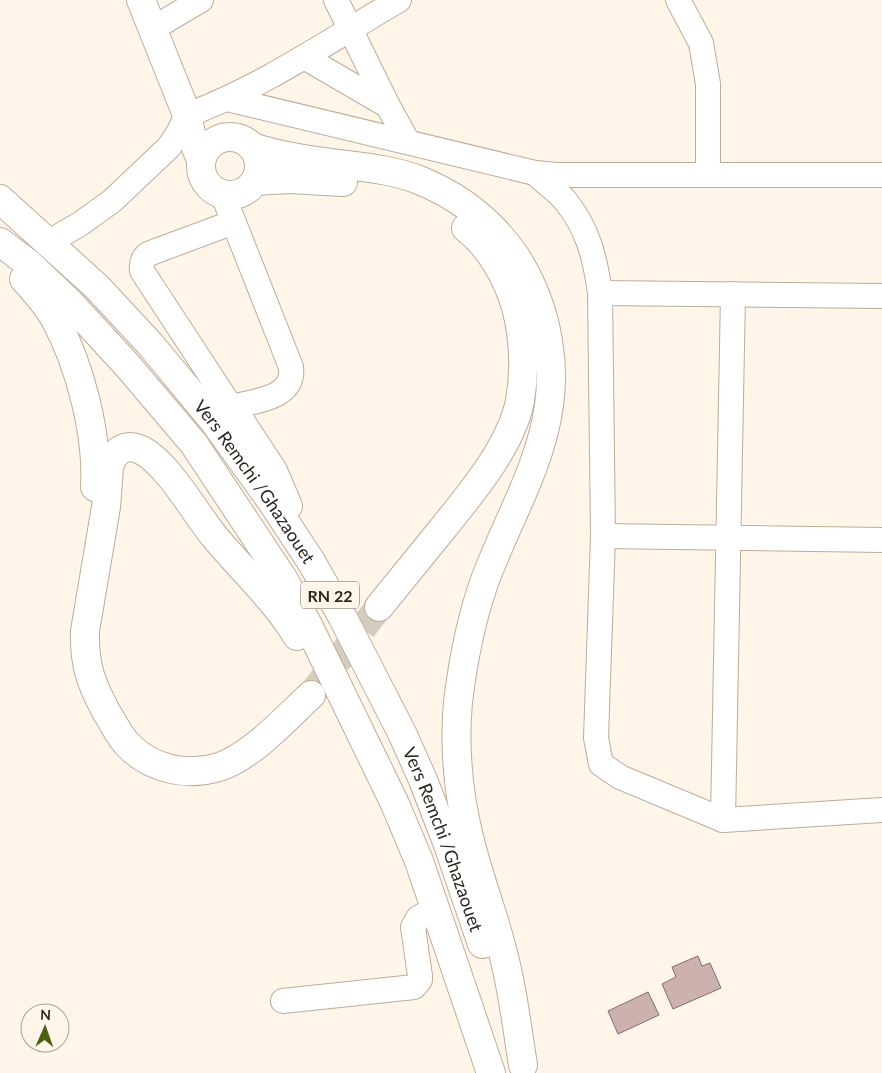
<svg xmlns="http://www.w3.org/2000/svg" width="882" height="1073" font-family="Lato,sans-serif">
<rect width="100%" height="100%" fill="#fff5e8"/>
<g fill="#cdb1ae" stroke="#866c6a">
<path d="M698,956L702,966L710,963L721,988L673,1009L662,984L676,977L672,967Z"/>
<path d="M648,992L659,1015L618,1034L608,1011Z"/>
</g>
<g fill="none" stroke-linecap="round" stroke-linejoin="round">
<path stroke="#d5ccc0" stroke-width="28" stroke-dasharray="28 14" stroke-linecap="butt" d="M311,695L379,607"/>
<g stroke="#bdad99" stroke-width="26">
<g id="minor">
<path d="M336,0L388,106L408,142"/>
<path d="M678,0L701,43L708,84V175"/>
<path d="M152,29L201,0"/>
<path d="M304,57L388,106"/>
<path d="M227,99L535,173L557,175H882"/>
<path d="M535,173C544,182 556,190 564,199C588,228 595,257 600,293L603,536L596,738L601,764L620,777L723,820L882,810"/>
<path d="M223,195L291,367C295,399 254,401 231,407L142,271C141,264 142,259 148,254L234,222"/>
<path d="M49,242L80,224L112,201L169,147L178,133L187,115C263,87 330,40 399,0"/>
<path d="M600,293L882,296"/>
<path d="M603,536L882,540"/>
<path d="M723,820L733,294"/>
<path d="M283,1001L414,987L420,980V976L413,927L418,918L436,908"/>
</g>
</g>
<g stroke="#bdad99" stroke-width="30">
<g id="major">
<path d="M141,0L187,115L192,138L201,160"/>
<circle cx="230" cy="166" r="29"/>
</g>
</g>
<g stroke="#bdad99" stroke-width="30">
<g id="highway">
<path d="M252,147C283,157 315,161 347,165C371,168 396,171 419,180C459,196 492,222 516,257C533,284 543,310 548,341C564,431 515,500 485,580C471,619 463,661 458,702C454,746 458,790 468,833C477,873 493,912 503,953C513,990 517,1028 523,1065"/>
<path d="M255,181L289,179L343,182"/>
<path id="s1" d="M0,199L97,287L150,344L213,420L272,502L312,563L343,618L402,733L423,780L447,842L482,944"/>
<path d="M0,242L29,264L70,303L127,365L194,444L284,580L309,627L395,804L419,861L491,1073"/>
<path d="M24,279C35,291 47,304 55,319C80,365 98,434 95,487"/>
<path d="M231,407L273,471L288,506"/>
<path d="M379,607C401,580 422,554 444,527C472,492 511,446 520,401C525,371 524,340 517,311C509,281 491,247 466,228"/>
<path d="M297,636C274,598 241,569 214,536C195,513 166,460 139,449C124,443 112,453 109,468L106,507L85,631C84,665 91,684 107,713C114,724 119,736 128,745C151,769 187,777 219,767C251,757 286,718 311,695"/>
</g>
</g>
<use href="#minor" stroke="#fff" stroke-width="24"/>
<use href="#major" stroke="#fff" stroke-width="28"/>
<use href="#highway" stroke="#fff" stroke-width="28"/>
</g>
<g text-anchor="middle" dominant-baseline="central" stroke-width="4" stroke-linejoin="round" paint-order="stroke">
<rect fill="#fff5e8" stroke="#6b645b" stroke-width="1" x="301" y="581.5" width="58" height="27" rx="4"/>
<g font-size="16" font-weight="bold" fill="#2c261e">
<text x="330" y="595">RN 22</text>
</g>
<g font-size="18" fill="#2c261e" stroke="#fff5e8">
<text stroke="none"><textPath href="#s1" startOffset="382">Vers Remchi /Ghazaouet</textPath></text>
<text stroke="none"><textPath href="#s1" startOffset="788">Vers Remchi /Ghazaouet</textPath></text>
</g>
</g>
<g transform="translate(45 1028) rotate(2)"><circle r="24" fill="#fff5e8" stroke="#aba297"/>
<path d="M0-4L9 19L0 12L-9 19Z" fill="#4a620f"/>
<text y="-8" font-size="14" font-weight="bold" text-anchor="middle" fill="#2c261e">N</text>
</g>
</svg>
